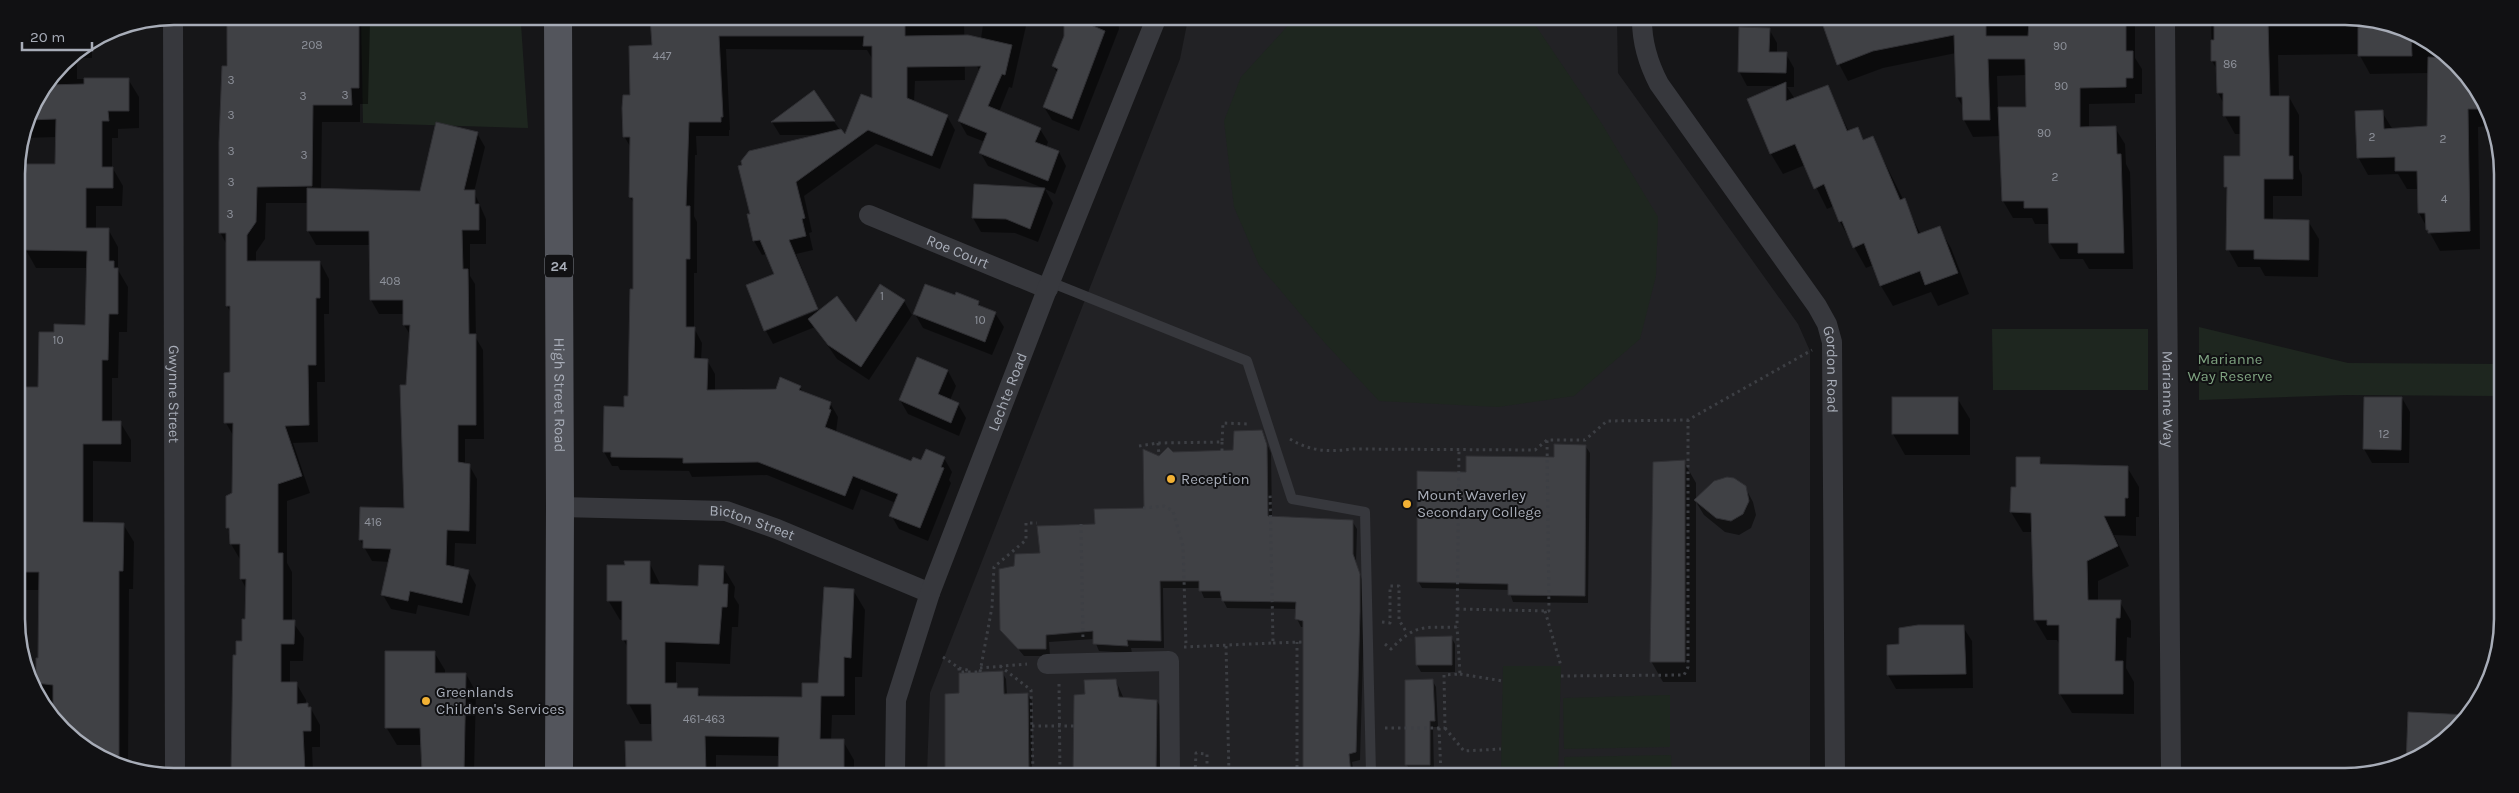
<svg xmlns="http://www.w3.org/2000/svg" width="2519" height="793" font-family="Karla,sans-serif">
<rect width="100%" height="100%" fill="#161618"/>
<path fill="#222225" d="M1188,19L1617,20L1618,73L1798,324L1810,351V775L927,773L930,693L1180,59Z"/>
<g fill="#1e261f">
<path d="M361,17H518L521,24L528,128L363,123Z"/>
<path d="M1294,19L1515,20L1536,26L1602,124L1658,217L1656,276L1640,339L1574,396L1498,407L1379,401L1324,342L1259,265L1234,207L1224,121L1241,77Z"/>
<path d="M2199,327L2348,363L2498,364V396L2345,395L2199,400Z"/>
<path d="M1992,329H2148V390H1993Z"/>
<path d="M1503,666H1561L1558,775L1501,774Z"/>
<path d="M1670,695V747L1564,749L1563,698Z"/>
<path d="M1671,755L1672,775H1565L1564,757Z"/>
</g>
<g fill="#0007" fill-rule="evenodd">
<path d="M228,16L366,17L370,22L368,104H360V122H322L321,190L421,192L477,133L485,147L474,192L486,219V244H470V276L475,284L476,338L483,350L484,439H465V464L469,465L477,479L476,544L455,543L454,568L468,571L476,585L469,616L418,605L416,614L391,609L383,595L390,562L372,561L360,540L405,510L407,386L411,336L404,325V314H379L371,300L370,245H316L308,231V203H266L265,239L256,252V262H320L329,279V314H324L325,382H317L318,442L293,443L310,493L287,501V563L292,572V621L304,638L303,661H290V683H296L306,700V705L311,709L320,725V747H312L313,772H232L237,657L243,642L247,590L241,579V561L231,544V535L227,528V497L233,494L234,437L226,423L232,374L231,313L227,306V245L220,232Z"/>
<path d="M652,17L964,18L965,80L915,81L914,102L947,116L955,130L940,169L876,144L804,196L812,232L809,233L813,250L796,254L818,308L765,329L776,274L767,254L762,255L754,241L748,215H752L818,135H780L772,122L813,92L845,137L873,100V60L867,50L726,49L730,130H729V136H696L697,155H695L694,216L697,222V273H694V328L702,343L701,360H707L715,374V391L800,387L803,393L830,403L838,417L836,432L912,462L944,458L952,472L949,480L951,483L928,541L899,529L891,515L896,503L861,489L853,510L767,475L692,477L689,471L620,470L618,466H612L604,452L605,407L625,408L629,397L634,291L635,205L630,197L631,148L624,136L631,96L653,46Z"/>
<path d="M984,18L1118,19L1119,29L1079,131L1052,120L1044,107L1058,74L1053,66L1066,36V25L1026,26L1012,88L1009,87L999,112L1040,129L1048,142L1046,147L1059,152L1066,166L1055,194L1045,189L1053,203L1038,242L1015,233L981,232L973,218L975,186L1043,188L988,166L980,152L985,142L967,135L959,121L980,72L977,66Z"/>
<path d="M1822,20L2135,21V58L2142,69V94H2135V103L2089,104V128H2115L2125,144L2126,164L2130,172L2133,269H2089L2083,259H2060L2050,243V224H2035L2032,218H2013L2003,201L2000,136L1973,137L1964,120L1963,107L1957,97L1956,53L1883,68L1848,81L1839,64ZM2026,75L2027,108H1998L1997,76Z"/>
<path d="M2211,21L2386,22L2424,37L2464,70L2488,120V126L2478,127L2480,249L2440,251L2419,213V189H2407L2398,174L2368,175L2358,157L2382,112L2393,130L2429,127V73L2370,74L2359,54L2278,55L2279,97H2289L2299,115V169L2302,175V196H2273V221H2308L2319,239L2318,277L2265,276L2260,267H2238L2228,249L2229,192L2225,186L2241,157V134H2235L2225,116L2224,104L2218,93V71L2212,61Z"/>
<path d="M1769,29L1777,43V53L1786,54L1794,68V87H1787L1795,99L1827,86L1849,132L1857,128L1864,141L1872,137L1921,235L1939,228L1951,248L1969,294L1938,306L1931,292L1893,306L1881,286L1873,265L1866,268L1840,222L1834,206L1827,209L1805,165L1783,174L1771,154L1780,86H1747L1739,71Z"/>
<path d="M92,43V58H77V79H128L139,97V128L118,129V138H112V167L123,186L122,206H96V229H108L118,247V270L128,287L127,332H119L118,378H112V422H120L131,440V462L93,461V524H123L134,542L133,589H129L128,770L95,756L55,723L53,717V703H47L37,685L40,590H19L18,512L25,460L39,389L55,334L87,326L88,268H36L26,250V201L19,188L56,166L57,137L23,138L28,113L63,62Z"/>
<path d="M955,297L978,302L981,307L995,313L1004,327L992,355L923,328L915,314Z"/>
<path d="M904,301L912,315L869,380L837,359L815,327L773,344L766,331L819,310L856,324Z"/>
<path d="M918,359L948,371L956,386L950,400L958,404L966,418L959,436L908,414L900,400Z"/>
<path d="M1894,398H1957L1970,419V455H1905L1893,434Z"/>
<path d="M2402,398L2410,412L2409,463H2372L2364,449Z"/>
<path d="M1262,432L1271,453L1272,517L1352,521L1357,529L1356,563L1363,582L1364,620L1360,760L1352,762L1354,774H1303L1304,627H1301L1297,619V609L1227,608L1222,598H1204L1200,588H1163L1164,648H1131L1132,653L1099,651L1094,639L1049,642L1050,656H1024L1002,629L1015,567L1096,525L1145,510L1159,458L1173,453L1234,452Z"/>
<path d="M1586,447L1590,453L1588,603L1513,602L1509,590L1422,588L1418,581L1467,473L1556,458Z"/>
<path d="M2039,458L2043,465L2127,467L2139,487V517H2136V536L2114,535L2129,566L2098,581V601L2120,602L2131,621V638L2127,637L2126,668L2134,682V714L2072,713L2060,694V645L2057,640H2047L2035,620L2033,532H2023L2011,512L2012,488H2017Z"/>
<path d="M1684,462L1696,483V500L1745,487L1753,502L1756,515L1751,528L1739,535L1725,532L1704,515L1696,502V682H1663L1651,661Z"/>
<path d="M649,562L661,586L699,587L723,567L735,587L734,597L739,605L738,627H732L730,664L676,662V684L679,690L697,689L701,697L803,698L819,685L853,590L865,610L862,677H855V715H832L831,741H843L854,760V773H781L780,756L716,755V773L628,772L626,742H653V724H640L629,704L628,648L623,639V620H620L608,600L626,567Z"/>
<path d="M1963,627L1972,641L1973,688L1896,689L1888,675V646L1900,645Z"/>
<path d="M1451,637L1455,644V672H1421L1417,665L1416,638Z"/>
<path d="M434,652L445,670V674H466L476,692L474,772H383V770H423L422,745H397L386,727Z"/>
<path d="M1002,672L1006,679L1007,695H1028L1032,701V773H947L946,695L960,694Z"/>
<path d="M1432,680L1436,687L1438,727H1433L1434,772H1411L1407,765Z"/>
<path d="M1116,681L1124,699L1157,701L1165,715L1163,774L1074,773L1075,696L1086,695Z"/>
<path d="M2075,774H2096L2097,776H2075Z"/>
</g>
<g fill="#404145" stroke="#303034">
<path d="M227,16H258V22L341,23V17H359V88H351L352,105H313L312,186L257,187L256,222L247,235V261H320V298H316V365H308L309,425L285,426L302,476L278,484V553H283V620H295L294,644H281V682H297V704L308,703V707H311V731H303L305,772H231L233,655H236V641H242V619H245L246,579H240V544H230L229,528H226V496L232,493L233,423H224V373L230,372V306H226V233H219V142L222,66H227Z"/>
<path d="M650,17L905,18V36L968,35L1012,45L1005,75L1002,74L988,106L1041,128L1035,142L1059,151L1048,181L979,153L987,133L958,121L981,66L907,67V98L948,115L932,156L868,130L796,182L805,218L802,219L806,236L789,240L818,309L764,331L746,285L774,274L760,240L753,241L747,214H750L738,166L742,165L741,161L749,151L841,129L845,134L861,94L872,98V46H863L864,36H719L723,117H721V122H689L686,206H690V259H686V327H695L694,358L708,359L707,390L776,389L780,377L801,386L799,390L831,402L829,409L831,410L825,427L911,461L913,457L921,460L926,449L945,457L941,467L944,468L920,528L889,516L898,494L853,476L845,496L758,462L683,463V458L611,457V452H603L604,406L624,407V396H628L630,289H633V198L629,197L630,137H623L622,108L623,95H630L629,46L652,45Z"/>
<path d="M1064,18H1086V23L1105,31L1072,119L1043,107L1058,69L1052,66L1064,36Z"/>
<path d="M1821,20L1986,21V36H2028L2029,22L2126,21V51H2133V78H2126V87L2080,88V127L2116,126L2117,154H2121L2124,253H2078V243H2049L2048,208H2024V201H2002L1998,107H2026L2025,59H1988L1990,120H1963L1962,97H1956L1954,35L1873,51L1837,65Z"/>
<path d="M2214,21H2268L2270,96H2289V156H2293V179H2264V219L2309,220V260L2254,259V250H2226L2227,187H2224V156H2240V116H2223V93H2217L2216,61H2211V40H2214Z"/>
<path d="M2358,22H2386L2411,32L2412,56H2358Z"/>
<path d="M1739,27L1770,28L1769,52H1787L1786,73L1738,72Z"/>
<path d="M2428,57L2449,58L2464,70L2483,109H2468L2470,231L2428,233V230H2426L2425,213H2418L2417,171H2395V157L2357,158L2355,111L2383,110L2384,129L2427,126Z"/>
<path d="M84,78H129V111H108L109,121H102V167H113V188H86V228H109V261H114V268H118V314H109L108,360H102V421H121V444H83V522L124,523L123,571H119V760H105L95,756L55,723L53,717V685L36,683V658H38L39,572H19V459H24V387H38L39,332H54V324L85,325L87,251L24,250L25,188H17V164H55L56,119L27,120L28,113L47,85L84,84Z"/>
<path d="M1786,82V101L1828,85L1847,131L1858,127L1863,140L1873,136L1900,200L1905,198L1918,234L1940,226L1958,273L1925,285L1920,271L1880,286L1864,243L1853,248L1842,221L1839,222L1824,184L1814,189L1795,144L1770,154L1747,99Z"/>
<path d="M814,90L835,121L771,122Z"/>
<path d="M436,122L478,132L464,190H475V204H479V230H462L463,269H468L469,334H476V425H458V462L470,464L469,531L447,530L446,565L469,570L462,603L410,591L408,601L381,595L391,549L363,548V540H359L360,507L404,508L400,385H406L410,325H403V300H370L369,231H307V188L420,191Z"/>
<path d="M974,184L1045,188L1030,229L1006,219L972,218Z"/>
<path d="M880,284L905,300L861,367L828,345L808,319L837,296L856,322Z"/>
<path d="M925,284L955,295L956,292L979,301L978,305L996,312L985,342L913,314Z"/>
<path d="M917,357L948,370L938,394L959,403L951,423L899,400Z"/>
<rect x="1892" y="397" width="66" height="37"/>
<path d="M2364,397H2402L2401,450L2363,449Z"/>
<path d="M1262,430L1267,445L1268,516L1353,520V554L1360,574V612L1356,752L1349,754L1351,774H1303V621L1295,619L1296,602L1222,601L1220,591H1199V581H1160L1161,641L1127,640L1128,646L1093,644V631L1046,635V649H1018L1000,630L999,569L1014,566L1015,554L1040,553L1037,526L1095,524L1094,509L1144,508L1143,449L1159,456L1168,447L1173,452L1233,450L1234,431Z"/>
<path d="M1554,444L1586,445L1585,596L1508,595V584L1417,582V471L1466,472V456L1554,457Z"/>
<path d="M2016,457H2040V464L2128,466V498H2125V516H2104L2118,546L2087,561L2088,600H2121L2120,618H2116L2115,661H2123V694H2059V625H2047V620H2034L2031,513L2010,512L2011,487H2016Z"/>
<path d="M1685,460V662H1650L1653,462Z"/>
<path d="M1727,477L1734,478L1746,486L1749,501L1743,514L1731,521L1716,518L1694,500L1714,481Z"/>
<path d="M624,561H650V584L698,586L699,565L724,566L723,584H728L727,607H722L719,644L665,642V683H677V688H698V696L802,697V683H818L824,587L854,589L851,658L844,657V696H821L820,739H844V773H778L779,737L705,736L706,773L631,772V770H626L625,741H652L651,704H627V640H622V601H607V565H625Z"/>
<path d="M1918,625H1964L1966,674L1887,675V645L1899,644V628Z"/>
<path d="M1452,636V665H1416L1415,637Z"/>
<path d="M385,651H435V673H466L464,772H422L420,728H385Z"/>
<path d="M1003,671L1004,694L1028,693L1029,773H945V694L959,693V673Z"/>
<path d="M1116,679L1119,697L1157,700L1156,774L1073,773L1074,695L1085,694L1084,680Z"/>
<path d="M1433,679L1435,721H1430V765H1405V680Z"/>
<path d="M2408,712L2469,715L2441,744L2406,765Z"/>
</g>
<g fill="none" stroke-linecap="round" stroke-linejoin="round">
<g stroke="#3d3f44" stroke-width="3" stroke-dasharray="2.5 4" stroke-linecap="butt">
<path d="M1290,439C1311,452 1330,452 1353,449L1535,450L1547,440H1585L1607,421L1688,420L1812,350"/>
<path d="M1158,443L1159,456"/>
<path d="M1139,446L1158,443L1222,442L1223,423L1250,424"/>
<path d="M1222,451V442"/>
<path d="M1143,508L1164,506L1173,511L1183,546L1186,645"/>
<path d="M1081,524L1083,641"/>
<path d="M1457,609L1549,611L1547,440"/>
<path d="M1545,611L1561,666"/>
<path d="M1382,622L1390,623V586H1399V620L1407,633"/>
<path d="M1273,643L1303,642"/>
<path d="M1385,644L1391,649C1417,623 1422,628 1457,627L1459,450"/>
<path d="M1226,646L1229,774"/>
<path d="M1184,647L1273,643L1270,492"/>
<path d="M943,657L959,668V672H980"/>
<path d="M1000,666L1031,690L1033,773"/>
<path d="M959,668L971,671"/>
<path d="M980,668L1027,664"/>
<path d="M980,672L992,607L994,567L1026,540V523H1037"/>
<path d="M1460,674L1503,681"/>
<path d="M1561,676L1684,675L1688,667V420"/>
<path d="M1059,684L1060,773"/>
<path d="M1032,726H1074"/>
<path d="M1385,728H1445L1444,675L1460,674L1457,627"/>
<path d="M1439,728L1441,774"/>
<path d="M1445,728L1464,751L1501,749"/>
<path d="M1195,774L1196,753L1207,754V774"/>
<path d="M1297,774V642"/>
</g>
<path stroke="#37383d" stroke-width="10" d="M1050,282L1247,361L1292,499L1365,512L1371,774"/>
<g stroke="#37383d" stroke-width="20">
<path id="s1" d="M173,16L175,771"/>
<path id="s2" d="M1642,20C1642,44 1648,63 1659,84L1817,306L1827,324L1832,342L1835,775"/>
<path id="s3" d="M2165,21L2171,776"/>
<path id="s4" d="M869,215L1048,289"/>
<path id="s5" d="M560,507L726,511L777,529L930,593"/>
<path d="M1047,664L1169,661L1170,774"/>
<path id="s6" d="M895,773L896,700L930,593L1050,282L1156,19"/>
</g>
<path stroke="#53555c" stroke-width="28" id="s7" d="M558,17L560,507L559,772"/>
</g>
<g fill="#f2b134" stroke="#111113" stroke-width="2">
<circle cx="1171" cy="479" r="5"/>
<circle cx="1407" cy="504" r="5"/>
<circle cx="426" cy="701" r="5"/>
</g>
<g text-anchor="middle" dominant-baseline="central" stroke-width="4" stroke-linejoin="round" paint-order="stroke">
<g font-size="12" fill="#8e929b">
<text x="312" y="45">208</text>
<text x="2060" y="46">90</text>
<text x="662" y="56">447</text>
<text x="2230" y="64">86</text>
<text x="231" y="80">3</text>
<text x="2061" y="86">90</text>
<text x="345" y="95">3</text>
<text x="303" y="96">3</text>
<text x="231" y="115">3</text>
<text x="2044" y="133">90</text>
<text x="2372" y="137">2</text>
<text x="2443" y="139">2</text>
<text x="231" y="151">3</text>
<text x="304" y="155">3</text>
<text x="2055" y="177">2</text>
<text x="231" y="182">3</text>
<text x="2444" y="199">4</text>
<text x="230" y="214">3</text>
<text x="390" y="281">408</text>
<text x="882" y="296">1</text>
<text x="980" y="320">10</text>
<text x="58" y="340">10</text>
<text x="2384" y="434">12</text>
<text x="373" y="522">416</text>
<text x="704" y="719">461-463</text>
</g>
<rect fill="#111113" stroke="#7b7e86" stroke-width="1" x="545" y="254.5" width="28" height="23" rx="4"/>
<g font-size="14" font-weight="bold" fill="#a8adb8">
<text x="559" y="266">24</text>
</g>
<g font-size="15" fill="#a8adb8" stroke="#111113">
<text stroke="none"><textPath href="#s4" startOffset="96">Roe Court</textPath></text>
<text stroke="none"><textPath href="#s2" startOffset="406">Gordon Road</textPath></text>
<text stroke="none"><textPath href="#s6" startOffset="401">Lechte Road</textPath></text>
<text stroke="none"><textPath href="#s1" startOffset="378">Gwynne Street</textPath></text>
<text stroke="none"><textPath href="#s7" startOffset="378">High Street Road</textPath></text>
<text stroke="none"><textPath href="#s3" startOffset="378">Marianne Way</textPath></text>
<text stroke="none"><textPath href="#s5" startOffset="194">Bicton Street</textPath></text>
</g>
<g font-size="15" fill="#7fa381" stroke="#111113">
<text x="2230" y="359">Marianne<tspan x="2230" dy="17">Way Reserve</tspan></text>
</g>
<g font-size="15" fill="#a8adb8" stroke="#111113" text-anchor="start">
<text x="1181" y="479">Reception</text>
<text x="1417" y="495">Mount Waverley<tspan x="1417" dy="17">Secondary College</tspan></text>
<text x="436" y="692">Greenlands<tspan x="436" dy="17">Children's Services</tspan></text>
</g>
</g>
<path d="M0 0H2519V793H0ZM174 25H2345A149 149 0 0 1 2494 174V619A149 149 0 0 1 2345 768H174A149 149 0 0 1 25 619V174A149 149 0 0 1 174 25Z" fill="#111113" fill-rule="evenodd"/>
<path fill="none" stroke="#a8adb8" stroke-width="2.5" d="M174 25H2345A149 149 0 0 1 2494 174V619A149 149 0 0 1 2345 768H174A149 149 0 0 1 25 619V174A149 149 0 0 1 174 25Z"/>
<path d="M22 42v8h70v-8" fill="none" stroke="#a8adb8" stroke-width="2.5"/>
<text x="30" y="42" font-size="15" fill="#a8adb8" stroke="#111113" stroke-width="4" paint-order="stroke">20 m</text>
</svg>
